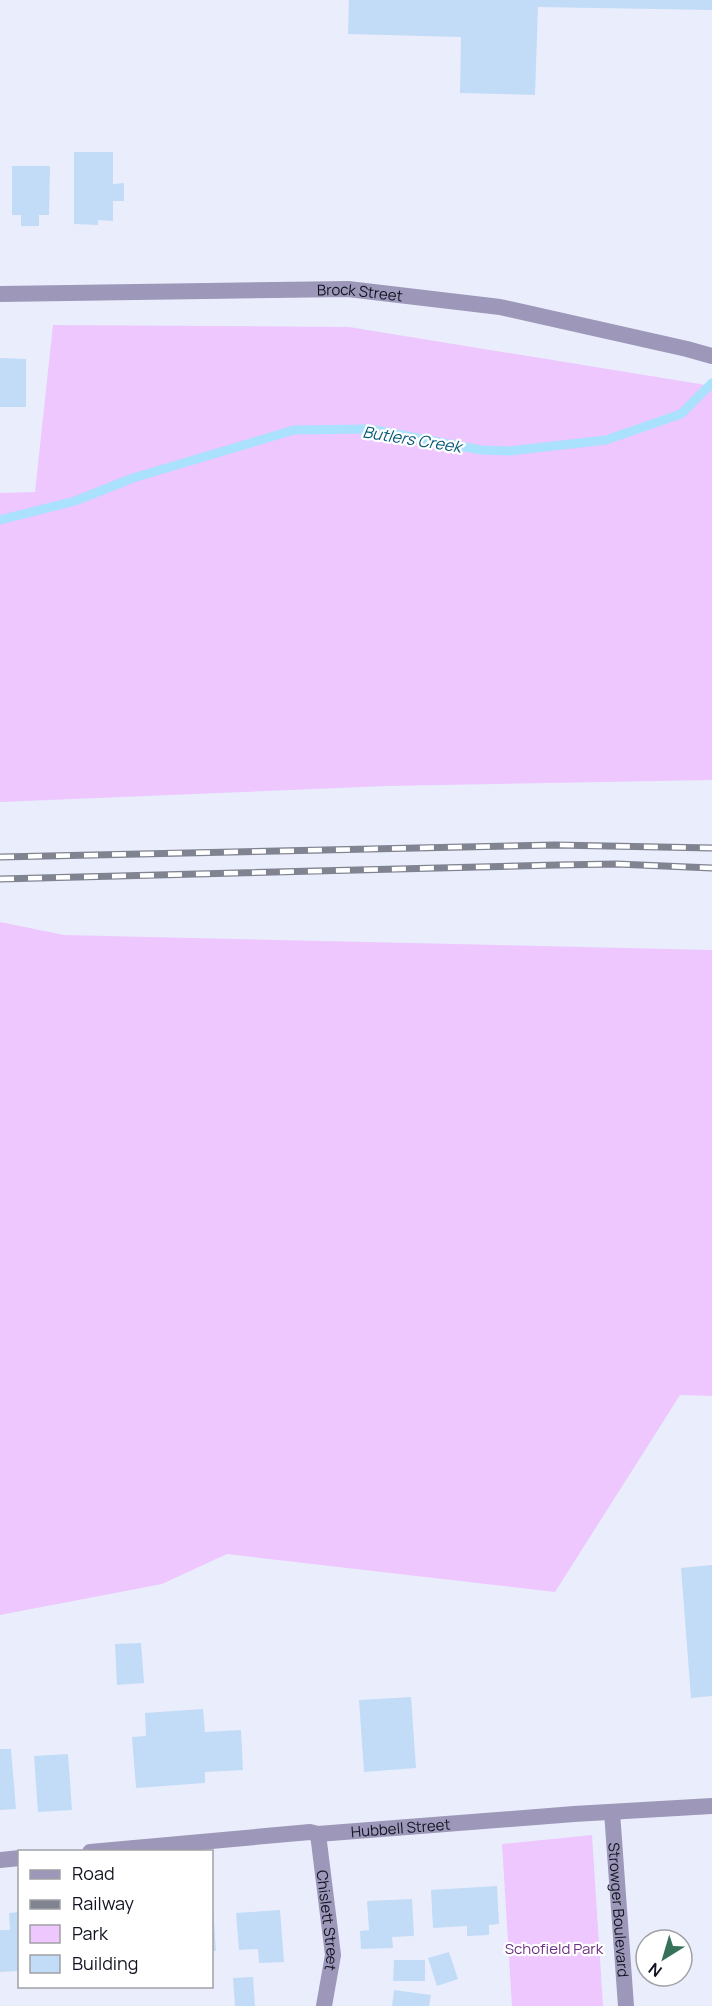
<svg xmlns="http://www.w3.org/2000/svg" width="712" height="2006" font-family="Manrope,sans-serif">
<rect width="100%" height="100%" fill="#eaeefc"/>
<g fill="#edc7fe">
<path d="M53,325L349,327L712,386V780L386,786L0,802V493L35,492Z"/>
<path d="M0,922L64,935L712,950V1396L680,1395L555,1592L227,1554L162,1584L0,1615Z"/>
<path d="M592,1835L603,2006H512L502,1844Z"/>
</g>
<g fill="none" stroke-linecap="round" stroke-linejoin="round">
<path stroke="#aae1fc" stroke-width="9" d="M0,520L75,501L133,478L294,430L370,429L481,450L509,451L606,440L681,414L712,383"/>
</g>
<g fill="#c2dbf7">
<path d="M349,0H712V10L538,7L535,95L460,93L461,37L348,34Z"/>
<path d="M74,152H113V184L124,183V201H113V221L98,220V225L74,224Z"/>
<path d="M12,166H50L49,215H39V226H21V215H12Z"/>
<path d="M0,358L26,359V407H0Z"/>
<path d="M712,1565V1696L691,1698L681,1568Z"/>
<path d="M141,1643L144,1683L117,1685L115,1644Z"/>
<path d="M411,1697L416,1768L364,1772L359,1700Z"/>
<path d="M203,1709L205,1732L241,1730L243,1770L205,1772V1783L136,1788L132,1737L146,1736L145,1713Z"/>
<path d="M0,1749H11L16,1809L0,1810Z"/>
<path d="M68,1754L72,1810L38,1812L34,1756Z"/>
<path d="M497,1886L499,1924L489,1925V1935L467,1936V1926L433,1928L431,1890Z"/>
<path d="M412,1899L414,1936L392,1937L393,1948L361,1949L360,1931L369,1930L367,1901Z"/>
<path d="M213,1908L216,1951H212V1909Z"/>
<path d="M280,1910L284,1962L259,1963L258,1949L239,1950L236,1913Z"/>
<path d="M20,1912L18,1971L0,1972V1930H10L9,1913Z"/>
<path d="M449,1952L458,1979L437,1986L428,1958Z"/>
<path d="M394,1960H425V1981H393Z"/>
<path d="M253,1977L255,2006H235L233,1978Z"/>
<path d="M394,1990L431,1995L429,2006H392Z"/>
</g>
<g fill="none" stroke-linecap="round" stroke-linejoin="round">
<g stroke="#9d97b9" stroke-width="16">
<path id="s1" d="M0,294L348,289L500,307L687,349L712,356"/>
<path id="s2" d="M612,1812L626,2006"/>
<path id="s3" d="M318,1834L333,1955L324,2006"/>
<path id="s4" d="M90,1852L310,1832L318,1834L574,1814L712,1806"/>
<path d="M0,1860L20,1858"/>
</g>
<g stroke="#808390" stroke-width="7">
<g id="rail">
<path d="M0,857L555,845L712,848"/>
<path d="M0,879L557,865L616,864L712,868"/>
</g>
</g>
<use href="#rail" stroke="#fff" stroke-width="4.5" stroke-dasharray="14" stroke-linecap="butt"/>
</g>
<g text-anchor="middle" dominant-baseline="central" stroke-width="4.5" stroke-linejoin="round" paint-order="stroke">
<g font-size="15" fill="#111420" stroke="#fff">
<text stroke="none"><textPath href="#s1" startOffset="360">Brock Street</textPath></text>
<text stroke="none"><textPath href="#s4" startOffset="312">Hubbell Street</textPath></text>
<text stroke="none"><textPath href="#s2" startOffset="98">Strowger Boulevard</textPath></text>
<text stroke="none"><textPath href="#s3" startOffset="87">Chislett Street</textPath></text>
</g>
<g font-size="15" fill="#6c3083" stroke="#fff">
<text x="554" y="1948">Schofield Park</text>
</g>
<g font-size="16" font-style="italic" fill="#065a78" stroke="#fff">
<text transform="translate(412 439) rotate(9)">Butlers Creek</text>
</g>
</g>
<rect x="18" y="1850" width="195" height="138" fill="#ffffff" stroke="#a0a1a6" stroke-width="1.5"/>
<rect x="30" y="1870" width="30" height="9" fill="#9d97b9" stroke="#a0a1a6" stroke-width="1.5"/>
<text x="72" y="1880" font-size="18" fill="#111420">Road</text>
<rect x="30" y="1900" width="30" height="9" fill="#808390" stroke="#a0a1a6" stroke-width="1.5"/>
<text x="72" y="1910" font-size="18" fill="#111420">Railway</text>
<rect x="30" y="1925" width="30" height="18" fill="#edc7fe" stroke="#a0a1a6" stroke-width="1.5"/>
<text x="72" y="1940" font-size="18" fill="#111420">Park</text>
<rect x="30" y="1955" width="30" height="18" fill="#c2dbf7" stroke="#a0a1a6" stroke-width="1.5"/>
<text x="72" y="1970" font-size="18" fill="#111420">Building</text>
<g transform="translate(664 1958) rotate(217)"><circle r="28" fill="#ffffff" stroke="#a0a1a6" stroke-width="1.5"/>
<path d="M0-4.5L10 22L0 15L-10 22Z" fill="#36715a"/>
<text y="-9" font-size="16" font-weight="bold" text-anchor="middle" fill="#111420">N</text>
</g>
</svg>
